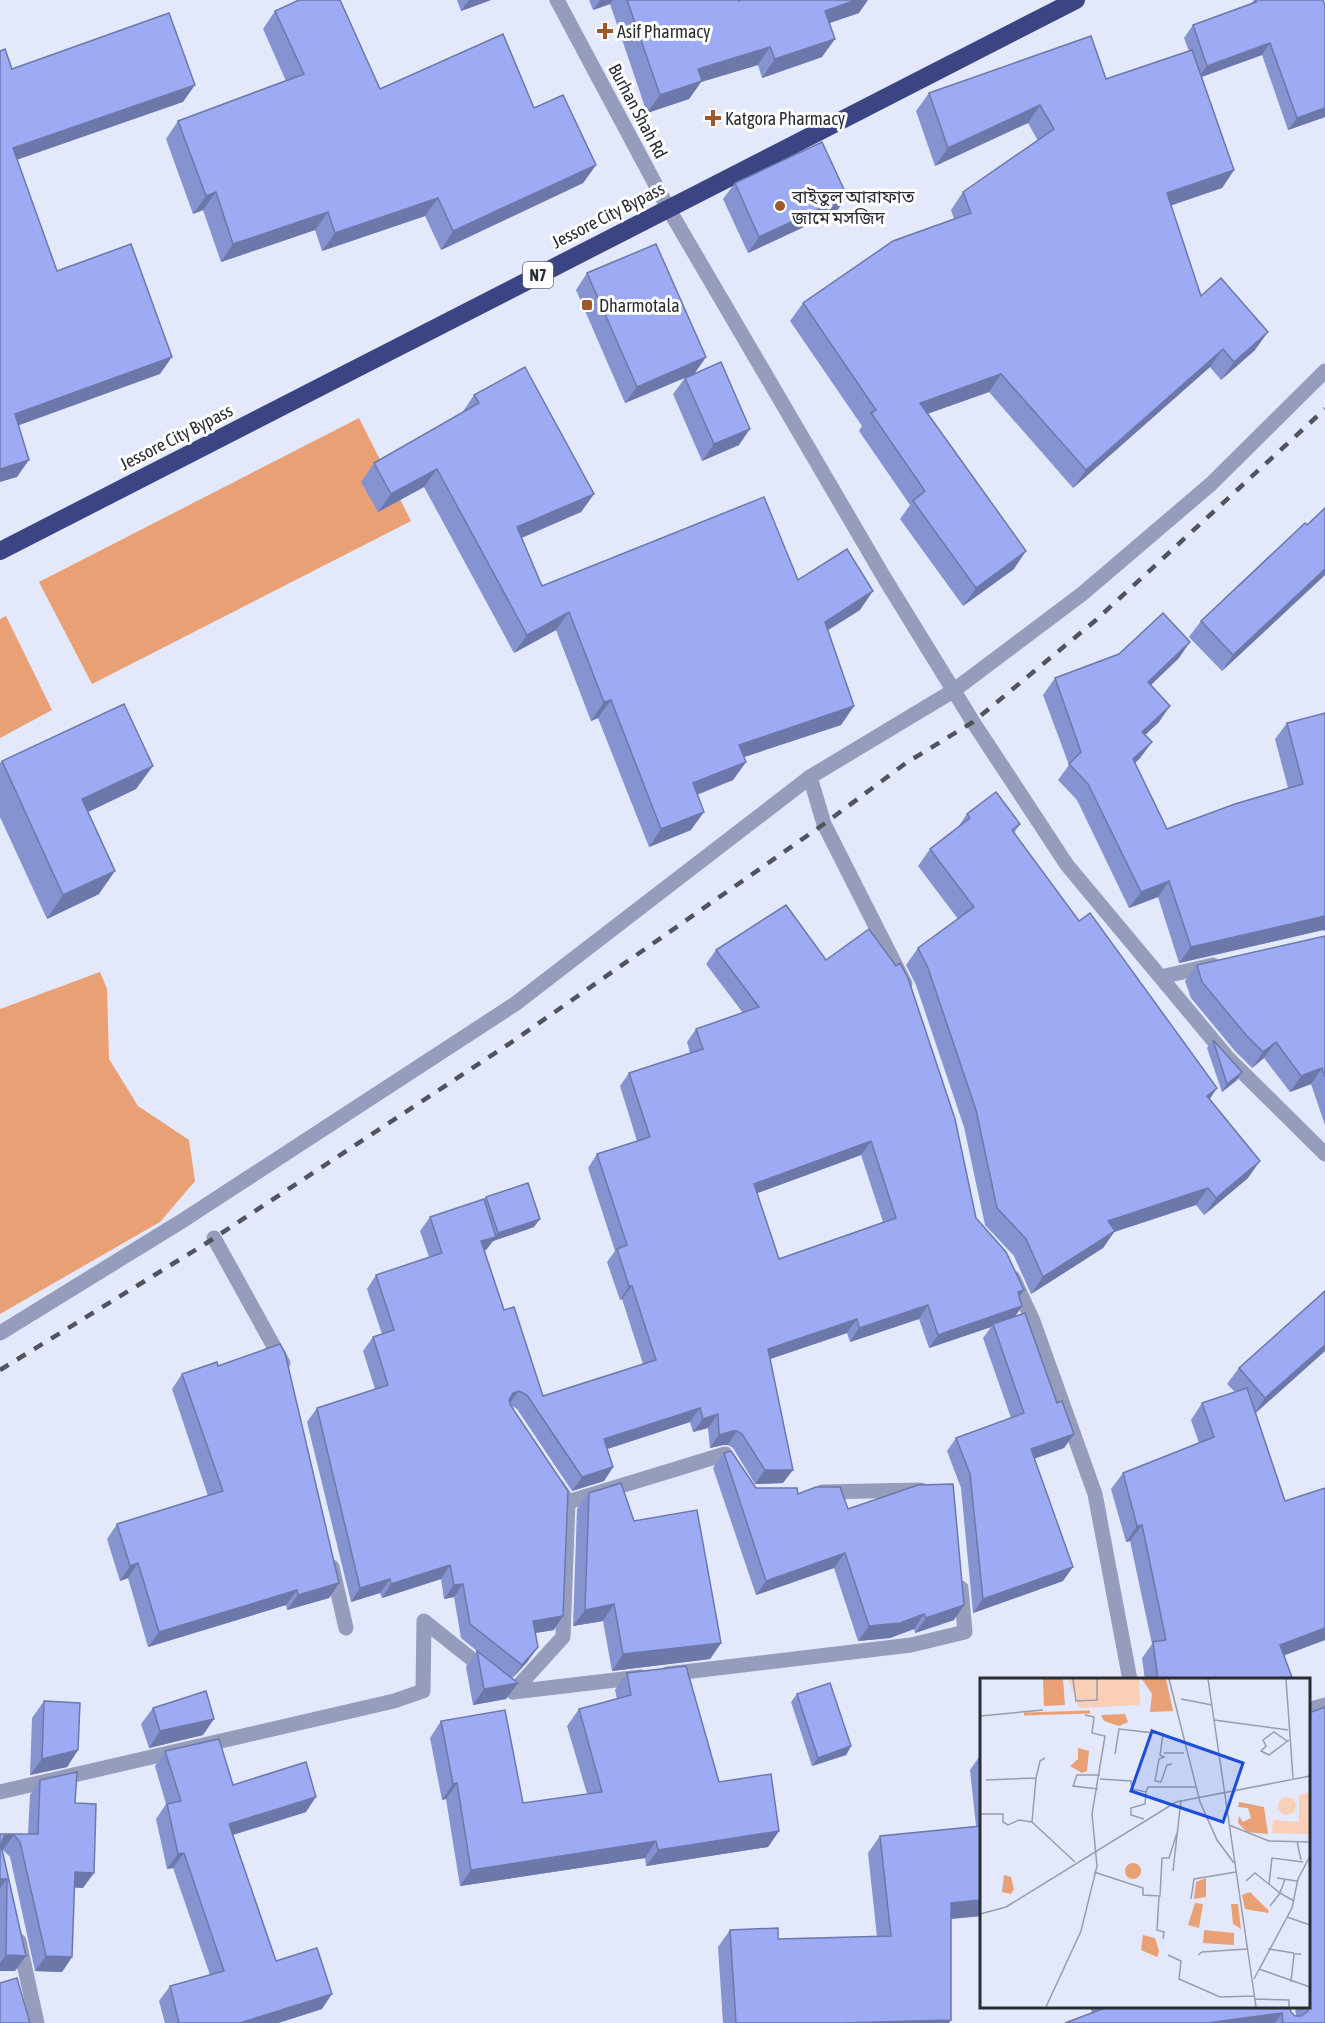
<svg xmlns="http://www.w3.org/2000/svg" width="1325" height="2023" font-family="'Asap Condensed','Noto Sans Bengali',sans-serif">
<rect width="100%" height="100%" fill="#e3e8fb"/>
<g fill="#e9a074">
<path d="M359,418L411,521L92,684L39,582Z"/>
<path d="M6,616L52,710L0,738V619Z"/>
<path d="M100,972L107,989L109,1059L138,1106L189,1140L195,1181L160,1222L0,1314V1009Z"/>
</g>
<g fill="none" stroke-linecap="round" stroke-linejoin="round">
<g stroke="#959cbc" stroke-width="15">
<path d="M557,0L668,208L885,579L973,722L1067,865L1228,1058L1325,1154"/>
<path d="M810,777L824,824L905,984"/>
<path d="M1161,977L1213,965"/>
<path d="M214,1238L283,1363"/>
<path d="M1013,1278L1033,1321L1095,1494L1130,1680"/>
<path d="M0,1333L182,1221L515,1004L810,777L953,691L1082,594L1211,484L1325,371"/>
<path d="M557,1486L568,1502L725,1454L734,1469"/>
<path d="M822,1492L921,1490"/>
<path d="M332,1567L346,1628"/>
<path d="M667,1674L911,1645L965,1632L961,1588"/>
<path d="M513,1692L563,1637L568,1502"/>
<path d="M1308,1710L1325,1705"/>
<path d="M0,1792L394,1701L423,1691L424,1621L513,1692L641,1677"/>
<path d="M19,1941L37,2023"/>
</g>
<path stroke="#3b4584" stroke-width="18" d="M0,551L1076,0"/>
<path stroke="#51545d" stroke-width="4.5" stroke-dasharray="10 10" stroke-linecap="butt" d="M0,1370L205,1244L509,1044L824,824L906,763L973,722L1096,620L1325,409"/>
</g>
<g fill="#8693d1" fill-rule="evenodd">
<path d="M457,0H491L461,11Z"/>
<path d="M589,0H738L739,1L859,13L829,23L822,57L762,78L758,65L701,82L689,99L647,113L610,4L593,10Z"/>
<path d="M1254,0H1323L1325,117L1288,130L1262,55L1202,77L1234,170L1222,188L1171,205L1201,296L1255,350L1221,380L1210,367L1073,488L989,392L927,414L1014,569L963,606L900,519L910,505L859,431L862,426L790,321L803,303L954,219L951,210L963,192L1038,141L1028,123L935,166L916,111L929,93L1106,79L1189,51L1184,38L1193,25L1251,4Z"/>
<path d="M275,11L380,89L534,108L596,165L583,183L441,250L425,216L322,251L315,230L221,262L203,210L193,214L166,139L178,121L286,81L263,29Z"/>
<path d="M735,183L847,196L836,212L748,253L723,199Z"/>
<path d="M587,273L706,357L694,374L625,403L576,290Z"/>
<path d="M685,378L739,445L702,461L673,394Z"/>
<path d="M474,395L594,494L581,512L522,538L542,586L798,580L860,610L828,630L854,706L841,725L744,757L746,762L733,780L697,795L691,830L649,847L598,718L591,721L556,630L514,653L424,487L378,512L361,482L374,463L462,413Z"/>
<path d="M1307,525L1325,575L1222,671L1189,637L1201,621Z"/>
<path d="M1179,658L1151,685L1159,722L1145,735L1152,742L1140,758L1135,763L1167,829L1288,788L1275,739L1287,723L1325,713V931L1323,930L1179,963L1158,897L1129,908L1077,800L1058,780L1069,765L1043,695L1055,678Z"/>
<path d="M2,761L136,789L88,812L99,894L47,919L0,817V763Z"/>
<path d="M967,814L1020,824L1014,833L1210,1099L1248,1178L1204,1215L1196,1205L1114,1232L1103,1248L1031,1294L1014,1256L985,1225L964,1127L916,985L906,965L918,948L958,919L918,866L930,849L958,827Z"/>
<path d="M1325,936V1125L1311,1084L1290,1092L1264,1058L1252,1068L1235,1051L1191,998L1185,981L1197,965Z"/>
<path d="M716,950L976,1218L1024,1290L1019,1297L1022,1306L1015,1316L1057,1403L1074,1434L1064,1448L1034,1459L1063,1581L973,1613L961,1488L947,1451L956,1438L1011,1418L983,1338L991,1327L929,1348L919,1319L850,1342L847,1333L770,1359L783,1483L755,1484L733,1448L728,1445H723L710,1448L708,1428L693,1432L690,1422L607,1449L613,1467L604,1481L572,1491L517,1409L510,1405L554,1630L535,1633L528,1661L512,1678L506,1699L473,1705L466,1667L477,1651L461,1638L454,1597L444,1599L441,1579L382,1598L380,1593L351,1602L307,1422L317,1408L375,1389L363,1351L373,1337L382,1334L367,1289L376,1275L429,1257L420,1231L430,1217L484,1200L486,1197L534,1227L493,1241L486,1250L484,1251L504,1310L543,1396L643,1364L622,1299L620,1300L607,1262L615,1251L588,1168L597,1154L637,1141L620,1086L629,1073L690,1053L687,1042L696,1029L743,1013L706,964ZM861,1155L883,1222L779,1259L757,1193Z"/>
<path d="M1213,1040L1242,1072L1237,1080L1222,1092L1207,1048Z"/>
<path d="M1325,1351L1256,1413L1285,1501L1325,1640L1284,1655L1293,1680H1145L1142,1658L1152,1644L1130,1541L1126,1542L1111,1489L1123,1473L1199,1443L1191,1420L1202,1403L1235,1392L1227,1384L1239,1368Z"/>
<path d="M218,1366L339,1583L329,1598L287,1610L286,1605L148,1647L128,1578L120,1581L107,1539L117,1524L208,1496L172,1389L182,1374Z"/>
<path d="M724,1453L756,1488L798,1494L848,1509L954,1620L915,1633L914,1629L890,1638L858,1641L834,1568L756,1595L713,1468Z"/>
<path d="M589,1493L634,1521L721,1643L710,1659L612,1671L603,1621L573,1626L577,1509Z"/>
<path d="M627,1673L719,1782L779,1831L768,1847L646,1866L645,1858L460,1886L446,1799L442,1800L430,1738L441,1721L523,1803L587,1794L567,1726L579,1709L617,1699L615,1690Z"/>
<path d="M797,1694L851,1746L846,1755L812,1766L791,1702Z"/>
<path d="M44,1701L78,1750L67,1767L30,1775L32,1718Z"/>
<path d="M153,1708L203,1735L149,1748L141,1724Z"/>
<path d="M165,1751L233,1785L306,1812L233,1835L276,1961L322,2009L278,2023H165L159,2001L170,1986L210,1975L173,1868L167,1869L156,1819L166,1804L155,1766Z"/>
<path d="M981,1754V1916L951,1919V2020L949,2023H723L718,1947L730,1930L778,1939L877,1937L868,1853L880,1836L976,1826L970,1770Z"/>
<path d="M40,1780L75,1803L83,1888L74,1887L72,1957L62,1972L35,1971L10,1857L3,1850H2L26,1956L15,1971H0V1834H28L30,1795Z"/>
<path d="M1090,2007H1290L1291,2012L1296,2016L1295,2007H1308L1325,2023H1065L1092,2013Z"/>
</g>
<g fill="#6d78aa">
<path d="M469,0H491L461,11Z"/>
<path d="M600,0H613L610,4L593,10Z"/>
<path d="M856,0H868L859,13L812,29L825,11Z"/>
<path d="M835,39L822,57L762,78L775,59Z"/>
<path d="M1270,43L1262,55L1198,78L1207,66Z"/>
<path d="M770,47L758,65L701,82L689,99L647,113L660,95L698,69Z"/>
<path d="M195,85L183,102L2,165L13,148Z"/>
<path d="M1040,105L1028,123L935,166L948,148Z"/>
<path d="M1325,108V117L1288,130L1297,118Z"/>
<path d="M596,165L583,183L441,250L453,231Z"/>
<path d="M1234,170L1222,188L1155,211L1167,193Z"/>
<path d="M216,192L203,210L193,214L206,196Z"/>
<path d="M847,196L836,212L748,253L759,237Z"/>
<path d="M438,198L425,216L322,251L335,233Z"/>
<path d="M328,212L315,230L221,262L233,244Z"/>
<path d="M1268,332L1255,350L1221,380L1234,362Z"/>
<path d="M1223,349L1210,367L1073,488L1086,470Z"/>
<path d="M172,357L160,374L3,431L15,414Z"/>
<path d="M706,357L694,374L625,403L637,387Z"/>
<path d="M1001,374L989,392L907,421L920,403Z"/>
<path d="M750,429L739,445L702,461L714,444Z"/>
<path d="M29,460L17,477L0,482V469Z"/>
<path d="M437,469L424,487L378,512L391,494Z"/>
<path d="M594,494L581,512L504,545L517,527Z"/>
<path d="M1026,551L1014,569L963,606L976,588Z"/>
<path d="M1325,569V575L1222,671L1233,655Z"/>
<path d="M873,591L860,610L812,640L825,622Z"/>
<path d="M569,612L556,630L514,653L527,635Z"/>
<path d="M1190,642L1179,658L1137,698L1148,682Z"/>
<path d="M611,700L598,718L591,721L604,702Z"/>
<path d="M854,706L841,725L726,763L739,745Z"/>
<path d="M1170,706L1159,722L1131,748L1142,732Z"/>
<path d="M1152,742L1140,758L1122,776L1133,759Z"/>
<path d="M746,762L733,780L680,801L693,783Z"/>
<path d="M153,766L136,789L65,823L82,799Z"/>
<path d="M704,812L691,830L649,847L661,829Z"/>
<path d="M115,871L99,894L47,919L63,895Z"/>
<path d="M1169,881L1158,897L1129,908L1141,892Z"/>
<path d="M1325,916V931L1323,930L1179,963L1191,947Z"/>
<path d="M1276,1042L1264,1058L1252,1068L1263,1052Z"/>
<path d="M1322,1068L1311,1084L1290,1092L1301,1076Z"/>
<path d="M1242,1072L1237,1080L1222,1092L1227,1084Z"/>
<path d="M1217,1088L1206,1105L1207,1096Z"/>
<path d="M871,1141L861,1155L744,1198L754,1184Z"/>
<path d="M1260,1161L1248,1178L1204,1215L1216,1198Z"/>
<path d="M1208,1188L1196,1205L1114,1232L1103,1248L1031,1294L1043,1277L1108,1221Z"/>
<path d="M540,1219L534,1227L493,1241L486,1250L472,1255L481,1241L494,1237L498,1233Z"/>
<path d="M629,1286H632L622,1299L620,1300Z"/>
<path d="M1024,1290L1014,1304L1018,1292Z"/>
<path d="M928,1305L919,1319L850,1342L859,1328Z"/>
<path d="M1022,1306L1013,1320L993,1324L991,1327L929,1348L938,1335Z"/>
<path d="M857,1319L847,1333L758,1363L768,1349Z"/>
<path d="M1325,1345V1351L1254,1414L1265,1398Z"/>
<path d="M519,1391L509,1404L503,1406L513,1393Z"/>
<path d="M700,1408L690,1422L595,1453L604,1439Z"/>
<path d="M718,1414L708,1428L693,1432L703,1419Z"/>
<path d="M733,1431H737L728,1445H723L710,1448L719,1435Z"/>
<path d="M1074,1434L1064,1448L1021,1463L1031,1449Z"/>
<path d="M613,1467L604,1481L572,1491L582,1477Z"/>
<path d="M765,1470H793L783,1483L755,1484Z"/>
<path d="M1142,1525L1130,1541L1126,1542L1137,1526Z"/>
<path d="M845,1553L834,1568L756,1595L766,1581Z"/>
<path d="M138,1563L128,1578L120,1581L130,1566Z"/>
<path d="M450,1565L441,1579L382,1598L391,1584Z"/>
<path d="M1073,1567L1063,1581L973,1613L983,1599Z"/>
<path d="M390,1579L380,1593L351,1602L360,1588Z"/>
<path d="M339,1583L329,1598L287,1610L298,1595Z"/>
<path d="M463,1584L454,1597L444,1599L454,1585Z"/>
<path d="M297,1590L286,1605L148,1647L159,1632Z"/>
<path d="M614,1604L603,1621L573,1626L585,1610Z"/>
<path d="M964,1605L954,1620L915,1633L926,1618Z"/>
<path d="M924,1614L914,1629L890,1638L858,1641L869,1626Z"/>
<path d="M563,1616L554,1630L523,1635L533,1621Z"/>
<path d="M1325,1628V1640L1269,1661L1280,1645Z"/>
<path d="M721,1643L710,1659L612,1671L623,1654Z"/>
<path d="M538,1647L528,1661L512,1679L522,1665Z"/>
<path d="M518,1683L506,1699L473,1705L484,1689Z"/>
<path d="M214,1719L203,1735L149,1748L160,1731Z"/>
<path d="M851,1746L846,1755L812,1766L818,1758Z"/>
<path d="M78,1750L67,1767L30,1775L42,1759Z"/>
<path d="M457,1783L446,1799L442,1800L453,1784Z"/>
<path d="M316,1797L306,1812L219,1839L229,1824Z"/>
<path d="M779,1831L768,1847L646,1866L658,1850Z"/>
<path d="M14,1835L3,1850H0V1843L4,1836Z"/>
<path d="M656,1841L645,1858L460,1886L471,1870Z"/>
<path d="M184,1853L173,1868L167,1869L178,1854Z"/>
<path d="M75,1872L94,1873L83,1888L64,1887Z"/>
<path d="M0,1879H7L0,1889Z"/>
<path d="M981,1900V1916L939,1920L951,1903Z"/>
<path d="M6,1955L26,1956L15,1971H0V1963Z"/>
<path d="M46,1956L72,1957L62,1972L35,1971Z"/>
<path d="M332,1994L322,2009L278,2023H240Z"/>
<path d="M1282,2013L1275,2023H1207Z"/>
<path d="M951,2020L949,2023H840Z"/>
</g>
<g fill="#9cabf3" stroke="#6d78aa" stroke-width="1.5" fill-rule="evenodd">
<path d="M299,0H340L380,89L503,34L534,108L563,95L596,165L453,231L438,198L335,233L328,212L233,244L216,192L206,196L178,121L304,74L275,11Z"/>
<path d="M627,0H738L739,1L741,0H856L825,11L835,39L775,59L770,47L698,69L702,81L660,95Z"/>
<path d="M1255,0H1323L1325,5V108L1297,118L1270,43L1207,66L1193,25L1256,2Z"/>
<path d="M169,13L195,85L13,148L57,271L131,244L172,357L15,414L29,460L0,469V51L5,49L12,69Z"/>
<path d="M1091,36L1106,79L1192,50L1234,170L1167,193L1201,296L1221,278L1268,332L1234,362L1223,349L1086,470L1001,374L920,403L1026,551L976,588L913,501L925,491L871,413L876,410L803,303L893,241L971,213L963,192L1054,129L1040,105L948,148L929,93Z"/>
<path d="M822,142L847,196L759,237L735,183Z"/>
<path d="M656,244L706,357L637,387L587,273Z"/>
<path d="M721,362L750,429L714,444L685,378Z"/>
<path d="M525,367L594,494L517,527L542,586L764,497L798,580L847,549L873,591L825,622L854,706L739,745L746,762L693,783L704,812L661,829L611,700L604,702L569,612L527,635L437,469L391,494L374,463L479,403L474,395Z"/>
<path d="M1325,508V569L1233,655L1201,621L1305,523L1307,525Z"/>
<path d="M1163,613L1190,642L1148,682L1170,706L1142,732L1152,742L1133,759L1167,829L1235,804L1303,784L1287,723L1325,713V916L1191,947L1169,881L1141,892L1088,784L1069,764L1081,752L1055,678L1119,654Z"/>
<path d="M124,704L153,766L82,799L115,871L63,895L2,761Z"/>
<path d="M996,792L1020,824L1012,830L1079,921L1090,913L1217,1088L1207,1096L1260,1161L1216,1198L1208,1188L1108,1221L1115,1231L1043,1277L1026,1239L997,1208L976,1110L928,968L918,948L974,907L930,849L970,818L967,814Z"/>
<path d="M786,905L826,960L869,929L896,966L900,963L908,978L955,1119L976,1218L1006,1252L1024,1290L1018,1292L1022,1306L938,1335L928,1305L859,1328L857,1319L768,1349L793,1470H765L742,1434L737,1431H733L719,1435L718,1414L703,1419L700,1408L604,1439L613,1467L582,1477L527,1395L519,1391L513,1393L509,1400L511,1406L568,1491L563,1616L533,1621L538,1647L522,1665L470,1624L463,1584L454,1585L450,1565L391,1584L390,1579L360,1588L317,1408L388,1385L373,1337L394,1330L376,1275L442,1253L430,1217L484,1199L496,1237L481,1241L504,1310L514,1307L543,1396L656,1360L632,1286H629L617,1249L627,1245L597,1154L650,1137L629,1073L703,1049L696,1029L759,1007L716,950ZM871,1141L896,1218L779,1259L754,1184Z"/>
<path d="M1325,936V1077L1322,1068L1301,1076L1276,1042L1263,1052L1246,1035L1202,982L1197,965Z"/>
<path d="M1213,1040L1242,1072L1227,1084Z"/>
<path d="M528,1183L540,1219L498,1233L486,1197Z"/>
<path d="M1325,1291V1345L1265,1398L1239,1368Z"/>
<path d="M1025,1313L1057,1403L1062,1401L1074,1434L1031,1449L1073,1567L983,1599L970,1474L956,1438L1024,1413L993,1324Z"/>
<path d="M280,1344L285,1353L339,1583L298,1595L297,1590L159,1632L138,1563L130,1566L117,1524L223,1491L182,1374L217,1362L218,1366Z"/>
<path d="M1247,1388L1285,1501L1325,1488V1628L1280,1645L1293,1680H1158L1153,1642L1166,1640L1142,1525L1137,1526L1123,1473L1214,1437L1202,1403Z"/>
<path d="M731,1451L756,1488H797L798,1494L816,1487H840L848,1509L918,1485L953,1484L964,1605L926,1618L924,1614L900,1623L869,1626L845,1553L766,1581L724,1453Z"/>
<path d="M621,1483L634,1521L697,1510L721,1643L623,1654L614,1604L585,1610L589,1493Z"/>
<path d="M477,1651L518,1683L484,1689Z"/>
<path d="M686,1666L719,1782L771,1774L779,1831L658,1850L656,1841L471,1870L457,1783L453,1784L441,1721L505,1710L523,1803L602,1792L579,1709L631,1695L627,1673Z"/>
<path d="M830,1683L851,1746L818,1758L797,1694Z"/>
<path d="M206,1691L214,1719L160,1731L153,1708Z"/>
<path d="M44,1701L80,1703L78,1750L42,1759Z"/>
<path d="M1325,1707V2023H1283L1282,2013L1207,2023H1065L1105,2008V2007H1290L1291,2012L1295,2016H1301L1308,2011V1709L1309,1713Z"/>
<path d="M219,1739L233,1785L306,1762L316,1797L229,1824L276,1961L317,1948L332,1994L240,2023H179L170,1986L224,1971L184,1853L178,1854L167,1804L181,1801L165,1751Z"/>
<path d="M77,1772L75,1803L96,1804L94,1873L75,1872L72,1957L46,1956L20,1842L14,1835L4,1836L1,1845L26,1956L6,1955L7,1879H0V1834H38L40,1780Z"/>
<path d="M981,1826V1900L951,1903V2020L840,2023H736L730,1930L778,1928V1939L891,1936L880,1836Z"/>
<path d="M17,1978L30,2023H0V1983Z"/>
</g>
<g fill="#9d592b" stroke="#fff" stroke-width="2">
<path d="M602 22h6v6h6v6h-6v6h-6v-6h-6v-6h6z"/>
<path d="M710 109h6v6h6v6h-6v6h-6v-6h-6v-6h6z"/>
<circle cx="780" cy="206" r="6"/>
<rect x="581" y="299" width="12" height="12" rx="3"/>
</g>
<g text-anchor="middle" dominant-baseline="central" stroke-width="6" stroke-linejoin="round" paint-order="stroke">
<rect fill="#fff" stroke="#6a6b70" stroke-width="1.5" x="523" y="262" width="30" height="26" rx="4.5"/>
<g font-size="16" font-weight="bold" fill="#2a2c33">
<text x="538" y="275">N7</text>
</g>
<g font-size="18" fill="#2a2c33" stroke="#fff" text-anchor="start">
<text x="617" y="31">Asif Pharmacy</text>
<text x="725" y="118">Katgora Pharmacy</text>
<text x="792" y="196">বাইতুল আরাফাত<tspan x="792" dy="21">জামে মসজিদ</tspan></text>
<text x="599" y="305">Dharmotala</text>
</g>
<g font-size="18" fill="#2a2c33" stroke="#fff">
<text transform="translate(638 111) rotate(62)">Burhan Shah Rd</text>
<text transform="translate(608 215) rotate(-27)">Jessore City Bypass</text>
<text transform="translate(176 437) rotate(-27)">Jessore City Bypass</text>
</g>
</g>
<g transform="translate(980 1678)">
<rect width="330" height="330" fill="#e3e8fb"/>
<path d="M88,1H159L160,27L99,30ZM330,113V156L292,155L293,142L319,144V118ZM298 128a9 9 0 1 1 18 0a9 9 0 1 1-18 0Z" fill="#f9cfb7"/>
<path d="M63,1H83L85,27L64,28ZM162,1H186L193,33L170,34L172,16ZM145,36L148,44L139,48L124,43L121,37ZM98,70L109,73L107,93L102,95L90,88L98,81ZM259,124L284,129L288,156L267,154L258,145L259,138L263,144L271,140L268,130L258,129ZM145 193a8 8 0 1 1 16 0a8 8 0 1 1-16 0ZM24,197L31,199L34,211L31,216L22,214ZM226,200V219L214,221L216,204ZM270,214L289,233L288,235L265,231L262,217ZM215,225L223,226L219,250L208,247ZM251,226H258L261,251L253,246ZM224,252L254,255V267L223,265ZM163,257L175,260L179,273L177,279L161,272Z" fill="#e9a074"/>
<path fill="none" stroke="#e9a074" stroke-width="3" d="M44,36L110,34"/>
<path fill="none" stroke="#999dab" stroke-width="1.5" d="M93,1L96,23L117,22V1M189,1L220,124L237,162L254,185M228,1L276,329M306,1L313,100M201,21L232,27M0,38L63,32M234,42L308,52M307,63L294,54L283,62L286,68L281,73L289,77L309,62M184,75H204M135,76L139,51L183,56L180,77L184,79L179,81L175,103L181,104L187,87L192,86M56,100L60,83L65,80M120,101L151,103L152,111L166,114L168,109H216M6,102L56,100L52,144L95,184M118,111L93,108L97,97H120M0,136H23V144L28,147L39,142L52,144M164,141L151,137V130L165,126L166,114M249,147L289,163L330,164M317,163L321,182M193,193L201,122M114,194L163,210V217L180,218L182,180H189L198,152M297,200L317,203M266,203L275,195L300,215L305,201M289,206L292,180L323,184M179,218L177,252L184,254L183,261M211,221L214,201L256,194M290,228L300,215L314,223M0,236L26,229L196,124L330,98M307,239L330,247M288,271L314,275M188,277L201,283L199,301L240,319L274,318M218,277L222,274L267,271M279,291L330,309M274,301L312,230L318,201L330,178M311,304L314,276H321M275,321L309,322V329M66,329L101,253L117,188L112,136L125,58L112,55L114,39L105,37"/>
<path fill="#1d4ed8" fill-opacity="0.15" stroke="#1d4ed8" stroke-width="3" d="M172,53L263,85L243,144L151,113Z"/>
<rect width="330" height="330" fill="none" stroke="#2a2c33" stroke-width="3"/>
</g>
</svg>
